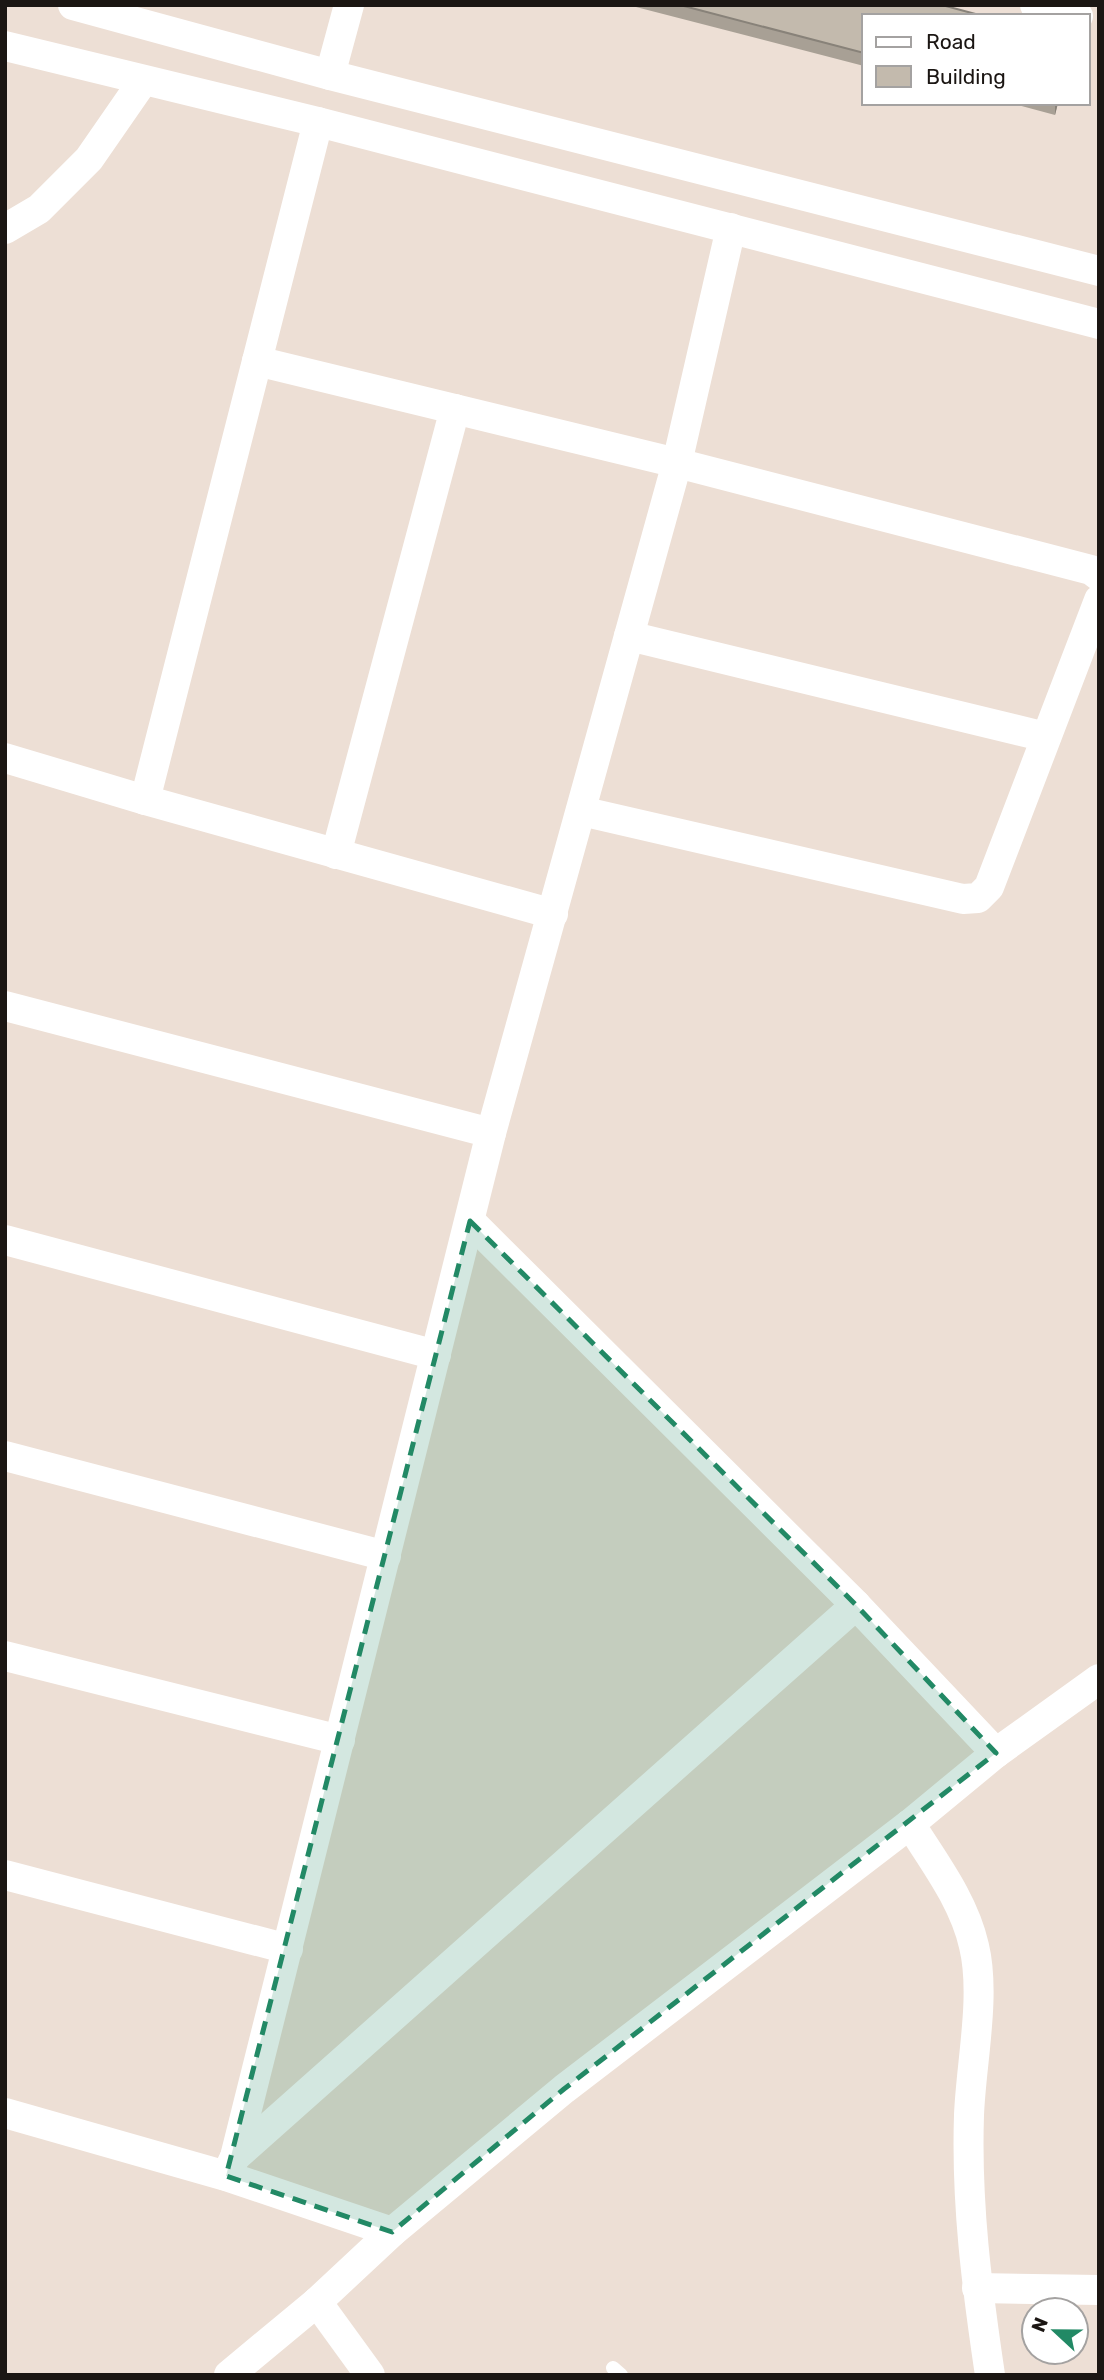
<svg xmlns="http://www.w3.org/2000/svg" width="1104" height="2380" font-family="Rubik,sans-serif">
<rect width="100%" height="100%" fill="#eddfd5"/>
<g fill="none" stroke-linecap="round" stroke-linejoin="round">
<path stroke="#fff" stroke-width="14" d="M613,2368L621,2375"/>
<g stroke="#fff" stroke-width="30">
<path d="M73,5L330,75L1099,271"/>
<path d="M1035,5L1078,16"/>
<path d="M5,46L318,122L1099,324"/>
<path d="M330,75L349,5"/>
<path d="M5,229L39,209L89,159L143,81"/>
<path d="M257,361L677,463L1091,570L1099,576"/>
<path d="M629,636L1046,737"/>
<path d="M5,758L145,800L553,914"/>
<path d="M145,800L318,122"/>
<path d="M581,811L963,899L978,898L989,887L1099,600"/>
<path d="M336,854L455,409"/>
<path d="M5,1006L491,1133"/>
<path d="M470,1221L856,1605L996,1753"/>
<path d="M5,1240L436,1355"/>
<path d="M5,1456L386,1556"/>
<path d="M5,1656L340,1740"/>
<path d="M910,1824C934,1862 964,1901 974,1946C986,1996 971,2063 969,2115C966,2203 977,2288 990,2375"/>
<path d="M5,1875L288,1949"/>
<path d="M5,2113L226,2176L392,2232"/>
<path d="M235,2157L856,1605"/>
<path d="M226,2176L235,2157L491,1133L677,463L731,228"/>
<path d="M977,2288L1099,2290"/>
<path d="M317,2302L370,2375"/>
<path d="M229,2375L317,2302L392,2232L564,2089L910,1824L996,1753L1099,1679"/>
</g>
</g>
<g fill="#a8a095">
<path d="M636,5H942L864,16V66L636,7Z"/>
<path d="M1010,103H1058L1055,115Z"/>
</g>
<path fill="#888279" d="M1055,103H1058L1055,115Z"/>
<path fill="#c3baad" stroke="#888279" stroke-width="2" d="M680,5H942L983,16H864V53Z"/>
<path fill="#228965" fill-opacity="0.2" stroke="#228965" stroke-width="5" stroke-dasharray="14 9" stroke-linejoin="round" d="M470,1221L856,1605L996,1753L564,2089L392,2232L226,2176Z"/>
<rect width="1104" height="2380" fill="none" stroke="#1b1613" stroke-width="14"/>
<rect x="862" y="14" width="228" height="91" fill="#ffffff" stroke="#a4a2a1" stroke-width="2"/>
<rect x="876" y="37" width="35" height="10" fill="#ffffff" stroke="#a4a2a1" stroke-width="2"/>
<text x="926" y="49" font-size="21" fill="#1b1613">Road</text>
<rect x="876" y="66" width="35" height="21" fill="#c3baad" stroke="#a4a2a1" stroke-width="2"/>
<text x="926" y="84" font-size="21" fill="#1b1613">Building</text>
<g transform="translate(1055 2331) rotate(292)"><circle r="33" fill="#ffffff" stroke="#a4a2a1" stroke-width="2"/>
<path d="M0-5L12 26L0 18L-12 26Z" fill="#228965"/>
<text y="-10" font-size="19" font-weight="bold" text-anchor="middle" fill="#1b1613">N</text>
</g>
</svg>
